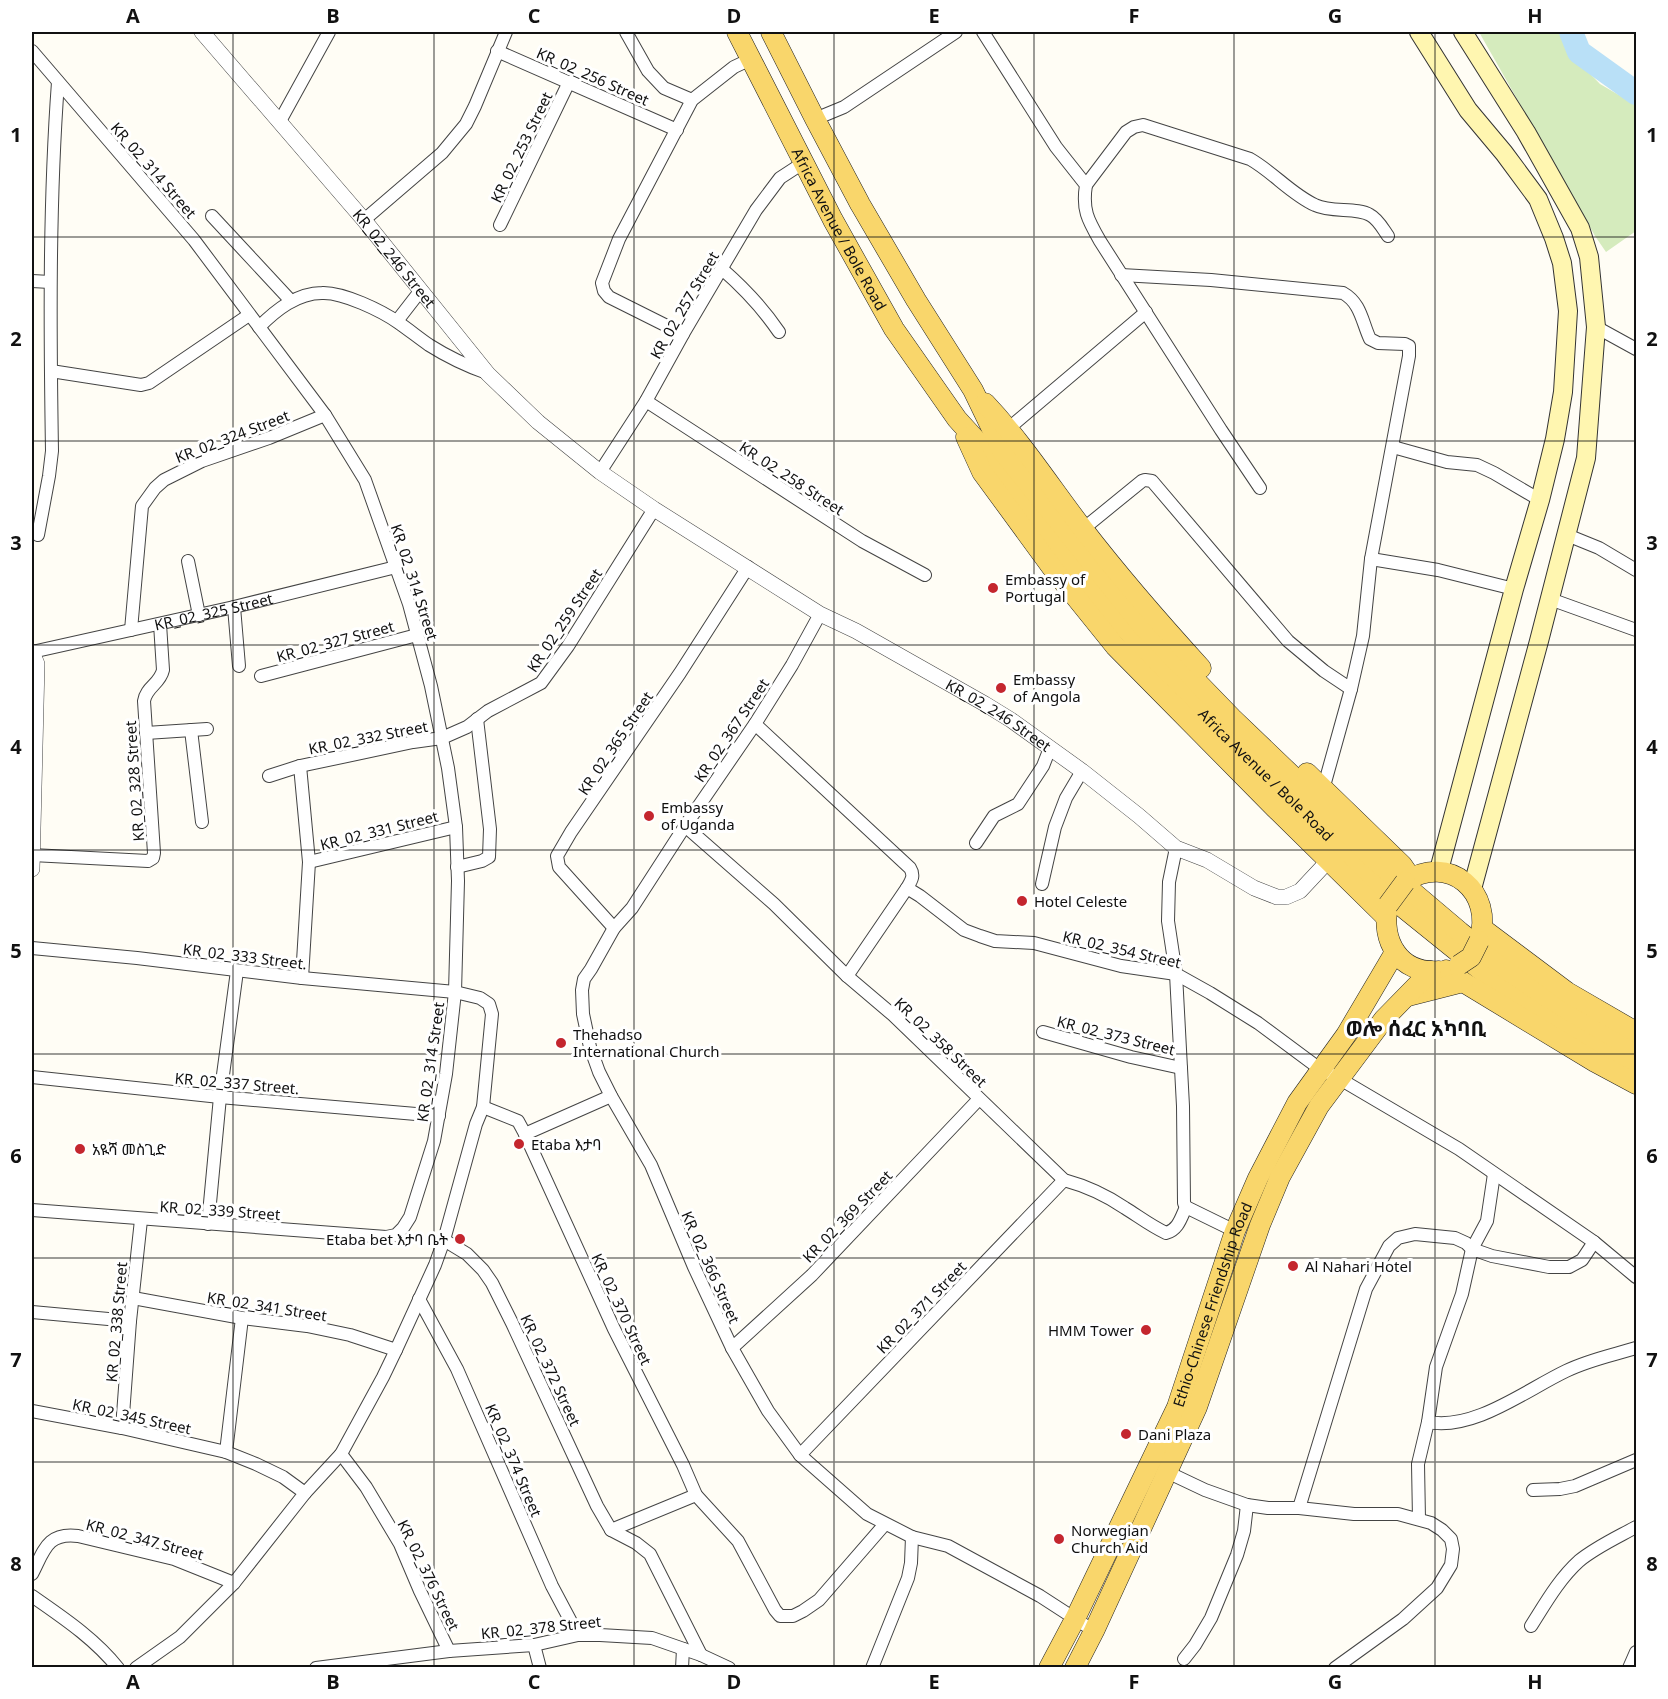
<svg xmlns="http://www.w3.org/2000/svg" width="1668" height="1699" font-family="Georgia,'Noto Sans Ethiopic',serif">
<rect width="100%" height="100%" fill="#fffdf5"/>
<path fill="#d5ebbd" d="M1479,32H1561L1572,55L1600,84L1636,105V231L1606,252L1595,236Z"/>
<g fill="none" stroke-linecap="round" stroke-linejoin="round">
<path stroke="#b9e0f7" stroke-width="24" d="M1571,32L1579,52L1636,93"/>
<g stroke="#444" stroke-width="14">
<g id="minor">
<path d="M626,32L648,71L664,88L692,100"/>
<path d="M983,32L1056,147L1086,185C1082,210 1088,220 1100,241L1221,430L1260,488"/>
<path d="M32,51L194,240L325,415L365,480L409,604L431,686L448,768L456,827L458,881L455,992L446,1074L434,1141L410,1217L403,1228L396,1235L386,1237L32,1210"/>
<path d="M497,51L677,130"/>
<path d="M815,119L844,107L956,32"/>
<path d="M280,121L329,32"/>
<path d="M1086,185L1126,132L1134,127L1143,125L1250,159C1273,172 1291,194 1315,205C1331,213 1357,207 1370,215C1378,219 1383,229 1388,236"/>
<path d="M212,216L291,301"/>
<path d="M364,220L442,153L466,124L475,106L506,32"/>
<path d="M500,225L569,82"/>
<path d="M722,269C745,289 762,307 779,332"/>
<path d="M1121,275L1211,280L1343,293C1361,303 1362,322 1370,339L1378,343L1405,344L1409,346V356L1371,559L1363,636L1351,689L1324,786L1325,790"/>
<path d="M32,281L50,282"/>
<path d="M397,321L421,290"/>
<path d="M259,327C276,310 297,293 322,293C343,292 382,311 399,323C409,330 419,338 429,345C448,357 467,366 487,373"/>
<path d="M1596,327L1636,349"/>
<path d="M683,334L609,297L604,291L602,283L619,239L692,100L734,67L751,59"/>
<path d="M51,371L141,385L149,383L249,315"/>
<path d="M646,401L862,541L925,575"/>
<path d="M1009,428L1146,312"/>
<path d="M1393,447L1447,462L1477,465L1494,473L1540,500"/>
<path d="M600,472L646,401L683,334L756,210L780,178L803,163"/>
<path d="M1083,529L1142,481L1145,480L1152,481L1288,641L1324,671L1351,689"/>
<path d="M38,535L49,476L52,451C50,328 49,205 58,82"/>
<path d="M1567,535L1599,548L1636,570"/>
<path d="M1371,559L1438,570L1514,589"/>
<path d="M188,561L199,615"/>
<path d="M1550,599L1636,630"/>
<path d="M234,607L239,666"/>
<path d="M820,614L792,665L755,724L685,826L632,908L614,928L591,969L584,979L582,990L583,1014L590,1047L599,1072L611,1096L651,1165L694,1267L732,1348L768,1411L800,1455L867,1514L912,1537L948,1546L1040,1596L1094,1631"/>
<path d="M131,630L142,506L155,488L164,480L202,461L269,438L325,415"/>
<path id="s1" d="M32,652L234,607L396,567"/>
<path d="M261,676L417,635"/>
<path d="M755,724L910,868C915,876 911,881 907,888L847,976"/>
<path d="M191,730L202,822"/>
<path d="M146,733L207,729"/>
<path d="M300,766L309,862L302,978"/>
<path d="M269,776L300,766L413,742L442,738L467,727L488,711L541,683L568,646L654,509"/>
<path d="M685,826L774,904L847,976L893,1015L1064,1180C1086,1186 1106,1195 1125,1208C1138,1216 1151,1226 1166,1233C1178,1230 1181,1218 1186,1207"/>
<path d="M976,843L994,816L1018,804L1043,766L1050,748"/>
<path d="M1176,848L1169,882L1168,921L1176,974L1183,1106L1184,1203L1186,1207L1235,1231"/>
<path d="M32,855L148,861L153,858L154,853L144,701C146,687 160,684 163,670L160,624"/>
<path d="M309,862L456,827"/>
<path d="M457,867L482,861L489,857L490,829L477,719"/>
<path d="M1042,884L1055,827L1066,798L1082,771"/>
<path d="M907,888L920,896L964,930L980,936L995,941L1034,943L1121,966L1176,974L1210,993L1258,1023L1320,1069L1340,1079L1459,1149L1594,1242L1636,1277"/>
<path d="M614,928L559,867L557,856L571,832L680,673L748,567"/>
<path d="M32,948L137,958L302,978L455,992L480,998L489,1004L492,1014L483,1107"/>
<path d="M1043,1032L1131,1057L1181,1068"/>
<path d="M32,1077L220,1097L439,1116"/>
<path d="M525,1134L611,1096"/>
<path d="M208,1224L220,1097L237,971"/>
<path d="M444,1240L467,1254L483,1270L492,1283L512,1323L597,1506L611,1530L636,1543L650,1554L701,1655"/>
<path d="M133,1298L242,1318L307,1326L350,1335L396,1350"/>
<path d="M419,1299L457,1369L552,1586L578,1635"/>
<path d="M32,1312L130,1321"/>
<path d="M732,1348L812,1275L979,1099"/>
<path d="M32,1411L122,1428L226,1452L256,1464L283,1477L305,1493L234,1583L180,1637L136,1668"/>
<path d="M1428,1422C1474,1431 1526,1390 1566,1371C1588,1360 1613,1355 1636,1348"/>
<path d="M122,1428L130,1321L141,1220"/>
<path d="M226,1452L242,1318"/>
<path d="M341,1454L366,1487L400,1544L420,1591L449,1651"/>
<path d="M800,1455L1064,1180"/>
<path d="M1167,1472L1205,1490L1247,1505L1268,1508H1299L1354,1514H1398L1431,1523L1442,1530L1451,1539L1453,1549L1451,1565L1437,1588L1403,1619L1335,1668"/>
<path d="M1533,1490L1560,1489L1575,1486L1636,1460"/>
<path d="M305,1493L341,1454L383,1377L396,1350L435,1265L444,1240L476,1124L483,1107L518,1121L525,1134L614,1329L683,1465L696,1495L738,1541L775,1610L780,1616H793L803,1611L819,1600L885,1524"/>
<path d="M1299,1508L1366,1289L1389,1246L1398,1238L1415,1234L1455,1238L1466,1243L1472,1249L1492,1256L1549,1267H1569L1582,1260L1594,1242"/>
<path d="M1419,1519L1418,1464L1428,1422L1436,1367L1462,1294L1472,1249L1487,1221L1494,1174"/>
<path d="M611,1530L696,1495"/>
<path d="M32,1574C44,1551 47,1532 78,1536L174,1559L234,1583"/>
<path d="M32,1596C62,1617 94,1638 118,1668"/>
<path d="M1531,1626C1545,1604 1559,1579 1579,1561C1596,1547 1618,1537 1636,1527"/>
<path d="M534,1645L540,1668"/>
<path d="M1184,1659L1195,1645L1211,1618L1237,1555L1244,1531L1247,1505"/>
<path d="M316,1668L449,1651L534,1645L578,1635H600L652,1638L701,1655L729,1668"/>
<path d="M682,1668L683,1649"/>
<path d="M872,1668L908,1578L911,1563L912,1537"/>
<path d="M1629,1668L1636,1652"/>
</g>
</g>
<g stroke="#444" stroke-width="16">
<g id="tertiary">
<path id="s2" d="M202,32L364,220L488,374L538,422L600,472L654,509L820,614L856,631L985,704L1011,720L1082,771L1139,816L1176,848L1207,860L1254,888L1277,897H1286L1300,891L1329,860"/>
<path d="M32,652L37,664L32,869"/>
</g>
</g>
<g stroke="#333" stroke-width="20">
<g id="secondary">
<path d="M1419,32L1468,110L1504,153L1538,199L1554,238L1562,263L1568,311L1563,392L1555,439L1540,500L1514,589L1439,870"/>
<path d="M1463,32L1526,132L1580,228L1589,257L1596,327L1586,458L1539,641L1472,889"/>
</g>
</g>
<g stroke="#222" stroke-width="21">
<g id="primary">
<path id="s3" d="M737,32L833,220L894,329L957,419L997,463L1057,548L1096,595L1150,656L1218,728L1298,805L1390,897L1483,972L1513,993L1551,1018L1636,1066"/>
<path d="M771,32L815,119L860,204L916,300L973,390L1003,452L1141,624L1232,718L1305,788L1337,823L1375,860L1460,932L1510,972L1550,999L1636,1050"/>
<path d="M985,403C1022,442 1050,486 1083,529C1120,577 1160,623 1201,668"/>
<path d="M966,437L982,472L1053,569L1115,646L1275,808L1386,917"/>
<path d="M1307,773L1402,865L1411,878"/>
<path d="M1405,882C1449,852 1495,893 1479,940"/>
<path d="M1388,905C1381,941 1399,974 1439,971"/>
<path d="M1483,929L1567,992L1636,1032"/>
<path d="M1446,970L1463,982L1595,1062L1636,1084"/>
<path d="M1408,996L1463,982"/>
<path id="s4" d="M1049,1668L1075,1619L1177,1407L1235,1231L1258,1178L1297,1103L1346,1035L1395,952"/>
<path d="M1075,1668L1094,1631L1197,1407L1260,1225L1280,1177L1319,1106L1384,1019L1431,971"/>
</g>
</g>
<use href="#minor" stroke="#fff" stroke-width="12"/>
<use href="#tertiary" stroke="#fff" stroke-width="15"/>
<use href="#secondary" stroke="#fff6b0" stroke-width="18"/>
<use href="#primary" stroke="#f9d66b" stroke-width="20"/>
<g stroke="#222" stroke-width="21" stroke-linecap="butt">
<g id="primary-bridge">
<path d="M1388,905L1405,882"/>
<path d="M1459,965L1471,957L1479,941"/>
</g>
</g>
<use href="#primary-bridge" stroke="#f9d66b" stroke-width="20"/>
</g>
<path fill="none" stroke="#111" stroke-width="1.5" stroke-opacity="0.55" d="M233,32V1668M434,32V1668M634,32V1668M834,32V1668M1034,32V1668M1234,32V1668M1435,32V1668M32,237H1636M32,441H1636M32,645H1636M32,850H1636M32,1054H1636M32,1258H1636M32,1462H1636"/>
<g fill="#c4262e" stroke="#fff" stroke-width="2">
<circle cx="993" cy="588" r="6"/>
<circle cx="1001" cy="688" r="6"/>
<circle cx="649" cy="816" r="6"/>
<circle cx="1022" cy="901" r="6"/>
<circle cx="561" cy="1043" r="6"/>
<circle cx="519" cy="1144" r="6"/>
<circle cx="80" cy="1149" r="6"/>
<circle cx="460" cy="1239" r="6"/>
<circle cx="1293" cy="1266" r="6"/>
<circle cx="1146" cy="1330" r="6"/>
<circle cx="1126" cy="1434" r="6"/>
<circle cx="1059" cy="1539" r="6"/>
</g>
<g text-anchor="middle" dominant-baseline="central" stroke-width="6" stroke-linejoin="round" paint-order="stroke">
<g font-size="15" fill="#111" stroke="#fff">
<text transform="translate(593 76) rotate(24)">KR_02_256 Street</text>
<text transform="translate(521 147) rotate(-64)">KR_02_253 Street</text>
<text transform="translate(154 170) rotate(49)">KR_02_314 Street</text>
<text stroke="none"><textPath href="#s3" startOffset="222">Africa Avenue / Bole Road</textPath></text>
<text stroke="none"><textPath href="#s2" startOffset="297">KR_02_246 Street</textPath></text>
<text transform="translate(684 305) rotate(-60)">KR_02_257 Street</text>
<text transform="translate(232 436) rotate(-21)">KR_02_324 Street</text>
<text transform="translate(792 478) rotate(33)">KR_02_258 Street</text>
<text transform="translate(415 582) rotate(72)">KR_02_314 Street</text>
<text stroke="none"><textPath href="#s1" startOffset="186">KR_02_325 Street</textPath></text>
<text transform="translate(564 620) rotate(-56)">KR_02_259 Street</text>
<text transform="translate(335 641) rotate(-15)">KR_02_327 Street</text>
<text stroke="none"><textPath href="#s2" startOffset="1062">KR_02_246 Street</textPath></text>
<text transform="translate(731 730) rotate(-56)">KR_02_367 Street</text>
<text transform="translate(368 737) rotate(-11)">KR_02_332 Street</text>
<text transform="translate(615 743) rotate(-56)">KR_02_365 Street</text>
<text stroke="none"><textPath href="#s3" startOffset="918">Africa Avenue / Bole Road</textPath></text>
<text transform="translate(134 781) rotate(-94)">KR_02_328 Street</text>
<text transform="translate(379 830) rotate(-14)">KR_02_331 Street</text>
<text transform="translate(1122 949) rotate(13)">KR_02_354 Street</text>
<text transform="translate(245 956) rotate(7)">KR_02_333 Street.</text>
<text transform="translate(1116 1035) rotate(14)">KR_02_373 Street</text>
<text transform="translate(941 1042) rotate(44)">KR_02_358 Street</text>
<text transform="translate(430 1062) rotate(-82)">KR_02_314 Street</text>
<text transform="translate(237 1083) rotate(5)">KR_02_337 Street.</text>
<text transform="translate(220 1210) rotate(4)">KR_02_339 Street</text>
<text transform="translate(847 1216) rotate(-46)">KR_02_369 Street</text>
<text transform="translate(711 1267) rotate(66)">KR_02_366 Street</text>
<text stroke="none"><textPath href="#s4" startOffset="399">Ethio-Chinese Friendship Road</textPath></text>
<text transform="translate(267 1306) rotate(9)">KR_02_341 Street</text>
<text transform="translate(921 1307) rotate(-46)">KR_02_371 Street</text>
<text transform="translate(622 1309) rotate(65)">KR_02_370 Street</text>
<text transform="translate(116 1322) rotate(-85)">KR_02_338 Street</text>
<text transform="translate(551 1370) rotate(65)">KR_02_372 Street</text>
<text transform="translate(132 1416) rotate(12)">KR_02_345 Street</text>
<text transform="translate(514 1460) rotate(67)">KR_02_374 Street</text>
<text transform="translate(145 1539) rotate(15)">KR_02_347 Street</text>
<text transform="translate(429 1575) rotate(64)">KR_02_376 Street</text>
<text transform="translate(541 1627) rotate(-6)">KR_02_378 Street</text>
</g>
<g font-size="15" fill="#111" stroke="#fff" text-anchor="start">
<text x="1005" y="579">Embassy of<tspan x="1005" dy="17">Portugal</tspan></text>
<text x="1013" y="679">Embassy<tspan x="1013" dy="17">of Angola</tspan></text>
<text x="661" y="807">Embassy<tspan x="661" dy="17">of Uganda</tspan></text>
<text x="1034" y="901">Hotel Celeste</text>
<text x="573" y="1034">Thehadso<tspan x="573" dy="17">International Church</tspan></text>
<text x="531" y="1144">Etaba እታባ</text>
<text x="92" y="1149">አዪሻ መስጊድ</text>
<text x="448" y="1239" text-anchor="end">Etaba bet እታባ ቤት</text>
<text x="1305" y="1266">Al Nahari Hotel</text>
<text x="1134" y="1330" text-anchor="end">HMM Tower</text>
<text x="1138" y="1434">Dani Plaza</text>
<text x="1071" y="1530">Norwegian<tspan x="1071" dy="17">Church Aid</tspan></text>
</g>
<g font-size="21" font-weight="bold" fill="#111" stroke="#fff">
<text x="1416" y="1028">ወሎ ሰፈር አካባቢ</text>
</g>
</g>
<rect width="1668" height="1699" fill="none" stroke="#ffffff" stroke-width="66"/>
<rect x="33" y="33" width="1602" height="1633" fill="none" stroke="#111" stroke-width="2"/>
<g font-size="20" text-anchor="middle" font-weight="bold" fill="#111">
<text x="133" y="23">A</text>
<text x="333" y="23">B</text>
<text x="534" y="23">C</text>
<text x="734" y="23">D</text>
<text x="934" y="23">E</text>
<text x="1134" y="23">F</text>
<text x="1335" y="23">G</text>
<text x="1535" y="23">H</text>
<text x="16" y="142">1</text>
<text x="1652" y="142">1</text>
<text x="16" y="346">2</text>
<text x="1652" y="346">2</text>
<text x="16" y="550">3</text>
<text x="1652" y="550">3</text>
<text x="16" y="754">4</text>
<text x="1652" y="754">4</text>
<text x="16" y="958">5</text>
<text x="1652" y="958">5</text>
<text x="16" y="1163">6</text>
<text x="1652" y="1163">6</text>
<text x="16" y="1367">7</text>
<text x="1652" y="1367">7</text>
<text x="16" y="1571">8</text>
<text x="1652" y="1571">8</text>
<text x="133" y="1689">A</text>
<text x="333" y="1689">B</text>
<text x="534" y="1689">C</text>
<text x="734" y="1689">D</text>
<text x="934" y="1689">E</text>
<text x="1134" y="1689">F</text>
<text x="1335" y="1689">G</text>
<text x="1535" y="1689">H</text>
</g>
</svg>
